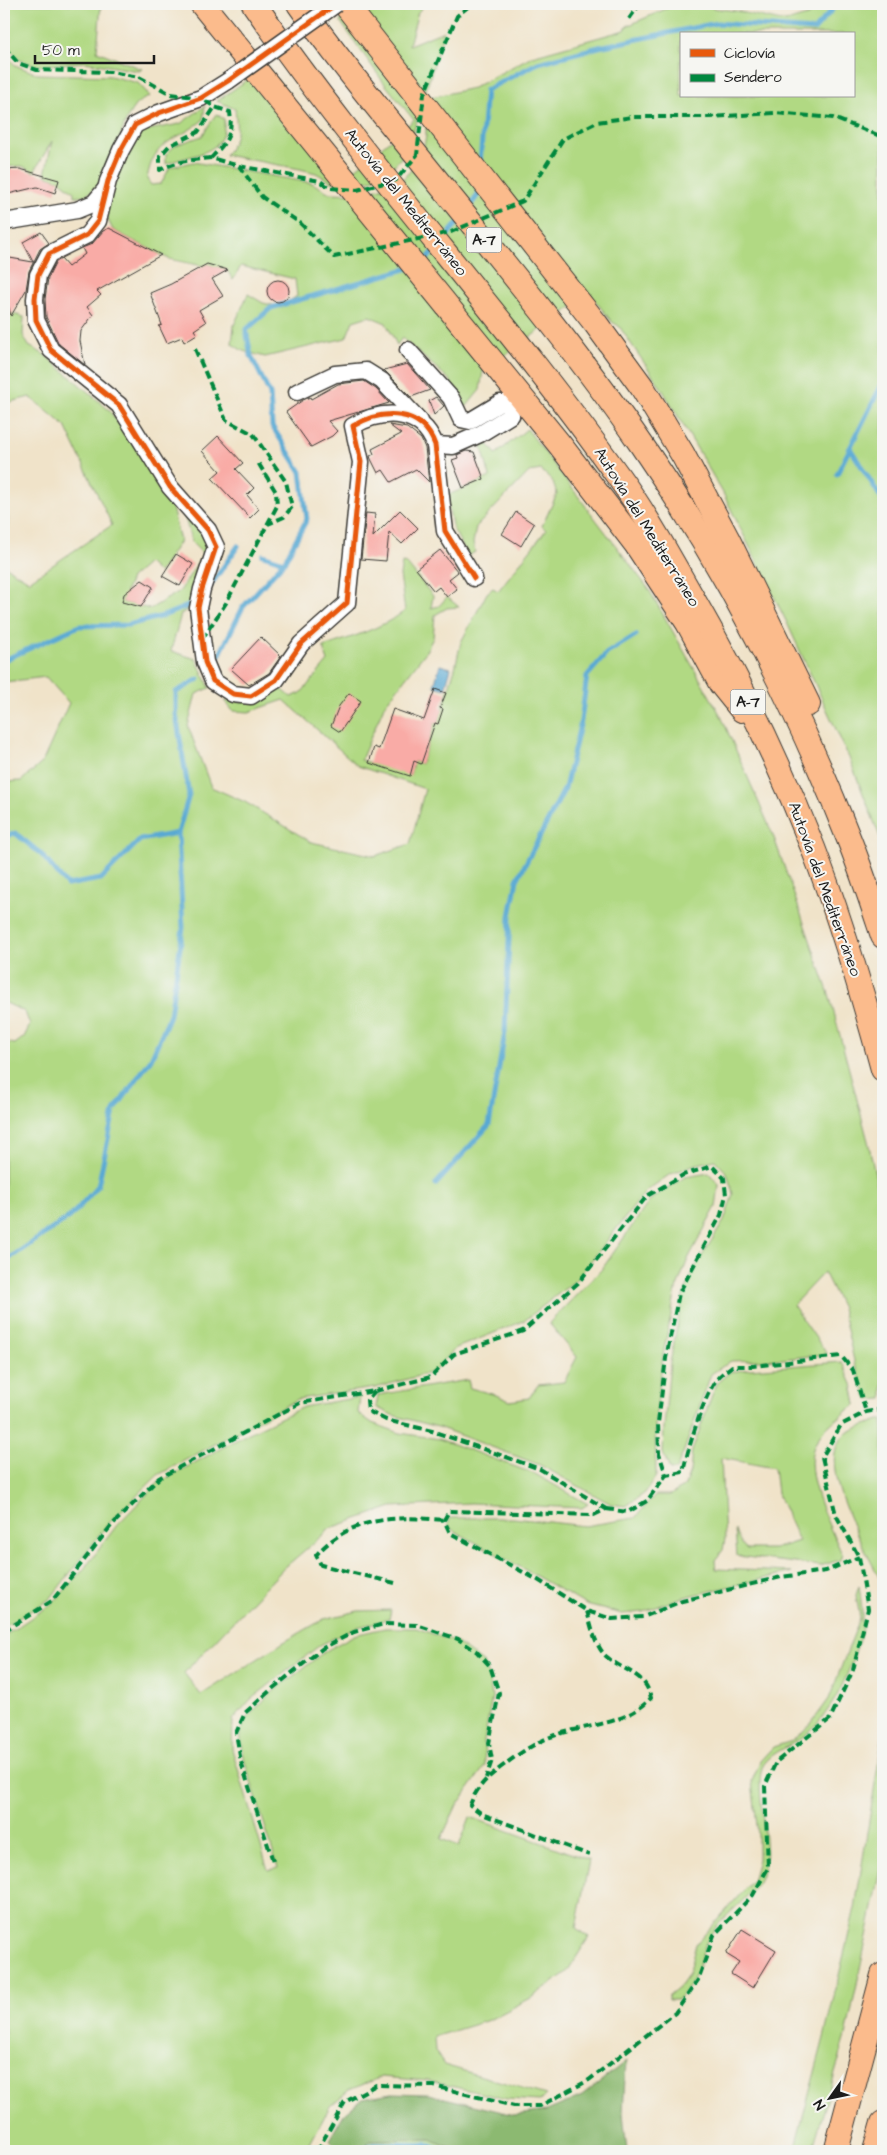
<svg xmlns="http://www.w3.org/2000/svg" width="887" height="2155" font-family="'Architects Daughter',sans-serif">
<rect width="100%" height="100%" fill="#f6f6f2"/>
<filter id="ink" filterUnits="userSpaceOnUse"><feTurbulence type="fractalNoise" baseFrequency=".02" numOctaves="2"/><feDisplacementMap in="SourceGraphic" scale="10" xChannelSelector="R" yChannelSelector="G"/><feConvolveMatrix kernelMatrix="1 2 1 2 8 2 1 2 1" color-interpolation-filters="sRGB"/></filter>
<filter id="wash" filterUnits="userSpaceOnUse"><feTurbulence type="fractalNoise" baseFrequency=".0096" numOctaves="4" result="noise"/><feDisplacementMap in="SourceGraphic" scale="20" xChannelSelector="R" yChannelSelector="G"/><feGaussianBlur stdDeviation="1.12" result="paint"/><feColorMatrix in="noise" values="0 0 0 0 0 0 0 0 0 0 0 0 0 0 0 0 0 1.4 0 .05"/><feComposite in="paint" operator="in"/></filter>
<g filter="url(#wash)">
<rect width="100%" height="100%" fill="#f0e3c9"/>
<g fill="#b1d983" stroke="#667a50" fill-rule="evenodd">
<path d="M4,4H101L97,51L142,69L139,71L85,62L37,66L20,60L4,42Z"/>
<path d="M365,4H426L418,12L409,45L444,31L408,150L390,170L370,180L353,183L332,182L316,173L300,169L225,155C239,138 237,130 235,109L217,101L267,66L324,143L354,170L414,120L384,83L340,21Z"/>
<path d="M677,4H711L712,8L736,11L786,22L810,15L813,4H883V845L850,760L788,625L723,493L662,389L619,326L612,322L590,294L483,371L480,390L466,407C454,400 451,395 451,381L402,338L397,345L386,323L369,316L353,321L346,338L265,357L243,351L232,344L234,325L248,294L263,303L281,307L297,296L295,279L241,266L233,280L227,270L207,264L203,266L169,259L113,230L108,220L106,203L131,140L142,131L180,124L205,106L203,120C175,143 154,138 147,179L151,185L161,184L170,167L193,162L312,183L330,193L361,194L400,182L421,159L426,136L427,98L473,88L532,56L625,30L627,26ZM681,34H853V96H681Z"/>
<path d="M4,53L15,65L37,74L110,76L138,83L150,96C145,99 137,102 134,107C116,129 111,200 74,196V192L59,180L45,175L52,141L34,172L22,166L4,167Z"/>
<path d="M216,114L224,119C227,156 193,153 166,164V154L176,145L202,136Z"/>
<path d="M4,289L10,313L24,317L23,335L29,346L45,355L109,410L168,491L180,541L159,573L148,563L131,578L122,602L150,609L180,591L203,554L192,543L182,507L202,529L210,550L190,608L181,614L171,651L196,659L210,688L196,694L188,726L211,787L245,802L311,842L375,856L410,844L425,789L358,766L284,700L249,712L233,711L225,701L242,702L278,686L291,697L301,693L328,661L323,647C352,637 380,629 405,611L400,575L402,563L407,564L433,596L431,608L439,606L447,597L459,607L447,608L435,615L433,638L425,653L384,706L361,760L410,775L414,761L421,764L435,723L438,724L455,668L461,642L487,593L493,588L498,591L546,530L542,526L557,494L552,480L541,470L529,472L476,527L473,543L475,552L468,556L453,529L446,496L490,477L480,440L483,438L496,454L527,429L648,588L721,716L773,835L829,994L868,1141L883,1212V1399L868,1400L855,1365L842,1308L824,1272L793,1305L827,1354L783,1359L731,1361L711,1374L685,1448L676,1470H670L663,1453L664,1429L670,1363L683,1296L695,1267L724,1221L733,1194L727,1173L715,1160L693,1165L669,1175L646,1191L576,1280L524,1321L456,1348L433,1372L375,1388L298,1399L158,1475L108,1524L50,1599L4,1627V1042L15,1044L24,1037L30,1025L25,1012L4,1002V782L21,781L42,763L69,703L46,677L4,682V513L8,517L6,567L29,581L112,525L65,426L30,397L6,403L4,400Z"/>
<path d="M709,1173L719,1185L716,1207L688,1259L676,1290L663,1355L655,1422L656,1476L645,1493L626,1506L611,1504L540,1465L438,1427L392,1415L376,1407L378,1395L468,1380L470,1388L496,1395L510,1401L529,1398L538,1385L564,1382L577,1357L549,1323L602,1269L651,1199L685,1177Z"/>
<path d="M842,1362L852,1384L856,1404C841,1416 823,1427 815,1444C801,1473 830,1527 842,1554L840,1560L820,1566L737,1556L735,1530L741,1544L747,1549H774L799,1541L777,1493L774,1468L721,1458L725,1539L723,1550L715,1560L716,1569L792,1572L680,1598L643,1612L622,1614L586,1605L538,1577L451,1529L448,1523L451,1518H513L585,1526L635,1518L655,1495H670L684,1487L690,1472L692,1451L712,1395L718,1382L730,1372L750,1369Z"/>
<path d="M360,1397L358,1413L372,1423L400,1433L439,1439L535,1474L588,1504L582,1508L471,1503L392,1507L331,1528L284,1568L184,1673L201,1695L284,1642L324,1619L358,1611L391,1610L389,1619L354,1628L320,1645L250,1700L233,1720L232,1749L268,1870L278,1868L245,1762L240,1734L246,1719L269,1695L324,1652L354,1635L385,1628H416L456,1642L484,1663L489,1675L492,1697L484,1741L485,1766L456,1807L441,1839L459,1846L470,1817L589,1860L576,1928L589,1937L567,1972L531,1998L489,2020L434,2037L435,2051L444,2065L546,2095L540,2101L507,2099L429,2081L382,2077L349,2090L330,2106L306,2151H4V1636L53,1603L84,1569L117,1525L158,1483L247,1434L303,1407Z"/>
<path d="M879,1420H883V1586C870,1555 808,1460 847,1433C856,1427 870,1424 879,1420Z"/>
<path d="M859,1586C861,1600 863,1614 862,1628C861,1635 858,1643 856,1650C845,1683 831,1714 804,1736C792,1746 773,1751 764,1764C753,1780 769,1839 765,1862C760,1896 724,1911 709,1937C702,1949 701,1963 695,1976C691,1985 683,1993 677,2000H668V1996L680,1986L688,1975L696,1944L752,1881L758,1859V1835L752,1781L760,1761L773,1747L792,1741L810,1725L829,1699L860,1618L856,1595Z"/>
<path d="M883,1734V1860L846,2036L814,2144L836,2151H794L825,2034L855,1908Z"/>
<path d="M432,2139L458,2151H365L369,2140Z"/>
</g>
<path fill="#8cb971" stroke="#546a46" d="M626,2061L623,2113L627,2151H458L431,2139L369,2140L365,2151H343L329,2140L344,2114L363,2098L391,2093L428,2094L515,2115L547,2111L582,2096Z"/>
<path fill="#58a9d3" stroke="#3a6278" d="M440,665L451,668L445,689L434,686Z"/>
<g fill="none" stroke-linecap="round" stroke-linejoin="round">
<g stroke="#58a9d3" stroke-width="5">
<path d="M480,163L486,90L538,63L599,47L717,23L814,30L832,10L833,4"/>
<path d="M468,209L478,195V189"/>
<path d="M443,241L460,220"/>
<path d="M422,265L434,251"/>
<path d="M850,448L883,501"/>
<path d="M837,474L883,382"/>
<path d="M263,555L284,562"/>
<path d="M210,586L238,546"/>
<path d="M4,660L79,626L128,625L163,616L195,603"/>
<path d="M215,664L243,607L284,562L307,519L301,472L272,426L270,394L251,356L246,330L271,308L409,268"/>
<path d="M4,837L15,833L41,854L67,885L101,879L140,840L178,833"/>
<path d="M436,1184L489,1125L505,1032L510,916L517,880L565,788L581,721L587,676L607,653L636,635"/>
<path d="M4,1262L72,1215L98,1186L114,1111L151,1059L170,1015L183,928L178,833L189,795L176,714V692L199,679"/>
<path d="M360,2151L374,2144L431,2145L446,2151"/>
</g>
</g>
<g id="blocks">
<g fill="#f9aba6">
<path d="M20,169L59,180L55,193L37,187L4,195V170Z"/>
<path d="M109,228L161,255L97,291L101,295L87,307L93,315L81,331L80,341L85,365L59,344L46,317L45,299L48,278L56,262L61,259L68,267L85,254L82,248L92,244L103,231Z"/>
<path d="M41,232L49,243L40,249L29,271L26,290L11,316L4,289V257L33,262L23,242Z"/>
<path d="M207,264L228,270L212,279L223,296L199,310L206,322L194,330L197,334L184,342L182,337L167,343L159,326L162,325L150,293L171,284Z"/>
<circle cx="278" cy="291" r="11"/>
<path d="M407,364L430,390L411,397L384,370Z"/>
<path d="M364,381L376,389L389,403L328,421L337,431L332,436L311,447L286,412L303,400L310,397L311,399L338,384Z"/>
<path d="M436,397L444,406L434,415L429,401Z"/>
<path d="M389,425L407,428L421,439L425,448L429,482L416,469L391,482L383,470L378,473L371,459L370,456L374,454L372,449L401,434Z"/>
<path d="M218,436L243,463L236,469L254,488L247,495L259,509L250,518L212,478L220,471L202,451Z"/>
<path d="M466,451L474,452L484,479L463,488L452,460L458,458L457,455Z"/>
<path d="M400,510L418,528L402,544L389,532L386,561L361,559L366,513L375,514L373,537Z"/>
<path d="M516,512L534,524L521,546L502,534Z"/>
<path d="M440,550L458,572L449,579L457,589L447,597L439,587L434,591L416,569Z"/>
<path d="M176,554L193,564L180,586L162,576Z"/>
<path d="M142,580L153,587L141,607L122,602L124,594Z"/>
<path d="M261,637L281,656L269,673L249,685L231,669Z"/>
<path d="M435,689L446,693L440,708L443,709L438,724L435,723L421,764L414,761L410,776L369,763L374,747L379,749L393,709L424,720Z"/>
<path d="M349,693L361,701L340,732L331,726L339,706Z"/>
<path d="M742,1929L776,1950L753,1988L731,1974L739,1962L726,1954Z"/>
</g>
</g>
</g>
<g filter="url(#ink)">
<use href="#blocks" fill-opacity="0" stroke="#3c3a36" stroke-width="1"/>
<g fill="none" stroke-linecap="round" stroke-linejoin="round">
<g stroke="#3c3a36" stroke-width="19">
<g id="minor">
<path d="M228,81L201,98L159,113L135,125L121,150L108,181L98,221L87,235L49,254L38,275L35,299L36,320L51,350L119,405L170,487L208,530L216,547L202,589L198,608L205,662L213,681L233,694L251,696L276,680L301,644L347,603L361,462L353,426C382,409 422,408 435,445L445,531L474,578"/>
<path d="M4,222L77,210L94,203L105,190"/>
<path d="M408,350L451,398L461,419L470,421L500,403H508L511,415L480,434L453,446L435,445"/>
<path d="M297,392L335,374L366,371L382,381L420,421"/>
</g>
</g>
<g stroke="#3c3a36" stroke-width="26">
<g id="highway">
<path d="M202,4L560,445L636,544L688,623L721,684L742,710"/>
<path d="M254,4C367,168 503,314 618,476C646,515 670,558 693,599C739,679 779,762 813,848C841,920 863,995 883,1069"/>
<path d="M299,4C331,50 366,93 401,136C482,237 567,337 641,444C724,565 794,699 848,837C861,869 872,903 883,936"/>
<path d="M345,4L596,324L642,387L683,455L727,538L808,704"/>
<path d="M836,2151L883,1975"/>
<path d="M875,2151L883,2123"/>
</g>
</g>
<use href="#minor" stroke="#fff" stroke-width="16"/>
<use href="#highway" stroke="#fbbb8c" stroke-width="24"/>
<g stroke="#3c3a36" stroke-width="19" stroke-linecap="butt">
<path id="minor-bridge" d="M228,81L336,4"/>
</g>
<use href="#minor-bridge" stroke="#fff" stroke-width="16"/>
<g stroke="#00873e" stroke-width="4" stroke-dasharray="8 4" stroke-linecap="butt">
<path d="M629,19L640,4"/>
<path d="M4,47L18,63L37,70L111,72L139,77L171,94L201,98L215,107L230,112C233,136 226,142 211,158L239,166L320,181L330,188L357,190L396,180L417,155L424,94L457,16L469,6L478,4"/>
<path d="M211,158C192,160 176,161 160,170V156L169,146L198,132L215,107"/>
<path d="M239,166L262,197L300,223L334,257L451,232L523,201L563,139L597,122L632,117H709L775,113L833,118L883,137"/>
<path d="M195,349L226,420L253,434L286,482L292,507L284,517L268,524"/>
<path d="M202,639L226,603L277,506L276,492L257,461"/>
<path d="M375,1391L367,1400L368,1411L386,1420L432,1431L540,1469L606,1509L594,1515L449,1511L444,1520L450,1533L538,1580L587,1611L612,1619L643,1617L682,1601L781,1577L826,1571L859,1557"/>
<path d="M606,1509L628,1512L647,1501L666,1475"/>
<path d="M395,1583L321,1565L316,1555C351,1516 396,1516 444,1520"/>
<path d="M587,1611C591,1625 595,1647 607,1657C624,1672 645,1672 651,1698C626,1725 589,1724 556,1735C537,1741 520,1753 504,1765C488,1777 477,1786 470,1805L482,1814L589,1855"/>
<path d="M4,1631L52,1601L111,1526L159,1478L300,1403L375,1391L431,1377L454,1354L523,1331L578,1283L647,1196L683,1175L712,1166L724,1178L726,1195L721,1215L679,1293L666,1358L658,1423L659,1453L666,1475L683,1472C688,1449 703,1397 717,1379C721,1374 727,1370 732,1366H753L841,1356L853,1370L866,1412"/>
<path d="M273,1861L241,1762L236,1733L245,1713L272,1689L323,1648L354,1632L384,1624L417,1625L458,1639L476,1651L490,1666L499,1693L489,1743L492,1760L486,1778"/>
<path d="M317,2151L345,2102L376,2085L434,2086L514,2106H540L589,2080L675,2013L698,1980L714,1935L753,1895L768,1868L765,1786L776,1762L830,1719L853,1670L868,1609L859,1557L836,1515L822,1457L841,1425L866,1412L883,1409"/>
</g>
<g stroke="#f6f6f2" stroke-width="8">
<path id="cycleway" d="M336,4L228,81L201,98L159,113L135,125L121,150L108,181L98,221L87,235L49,254L38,275L35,299L36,320L51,350L119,405L170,487L208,530L216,547L202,589L198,608L205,662L213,681L233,694L251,696L276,680L301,644L347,603L361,462L353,426C382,409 422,408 435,445L445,531L474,578"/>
</g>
<use href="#cycleway" stroke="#e8590c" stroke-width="5"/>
</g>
</g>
<g text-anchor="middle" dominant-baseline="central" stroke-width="4" stroke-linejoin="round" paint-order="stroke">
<g fill="#f6f6f2" stroke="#5d5d5c" stroke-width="1">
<rect x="466.5" y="227.5" width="35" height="25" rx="4"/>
<rect x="730.5" y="689.5" width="35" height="25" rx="4"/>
</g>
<g font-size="15" font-weight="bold" fill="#1c1c1c">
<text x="484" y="240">A-7</text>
<text x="748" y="702">A-7</text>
</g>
<g font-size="16" fill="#1c1c1c" stroke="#f6f6f2">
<text transform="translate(406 202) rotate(51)">Autovía del Mediterráneo</text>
<text transform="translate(647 527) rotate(58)">Autovía del Mediterráneo</text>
<text transform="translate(825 889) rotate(70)">Autovía del Mediterráneo</text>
</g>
</g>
<rect width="887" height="2155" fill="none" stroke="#f6f6f2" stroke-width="20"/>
<rect x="680" y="32" width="175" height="65" fill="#f6f6f2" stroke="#9f9f9c"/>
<rect x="690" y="49" width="25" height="8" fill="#e8590c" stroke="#9f9f9c"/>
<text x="724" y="58" font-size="15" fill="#1c1c1c">Ciclovía</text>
<rect x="690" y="74" width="25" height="8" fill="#00873e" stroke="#9f9f9c"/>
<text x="724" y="82" font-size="15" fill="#1c1c1c">Sendero</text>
<g transform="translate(830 2098) rotate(237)" stroke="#f6f6f2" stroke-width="4" paint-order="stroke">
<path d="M0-4L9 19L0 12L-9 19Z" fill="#1c1c1c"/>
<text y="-8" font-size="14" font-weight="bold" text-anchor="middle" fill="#1c1c1c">N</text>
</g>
<path d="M35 55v8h119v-8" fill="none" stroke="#1c1c1c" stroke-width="2.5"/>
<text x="42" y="55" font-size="15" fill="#1c1c1c" stroke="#f6f6f2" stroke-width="4" paint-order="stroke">50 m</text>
</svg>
